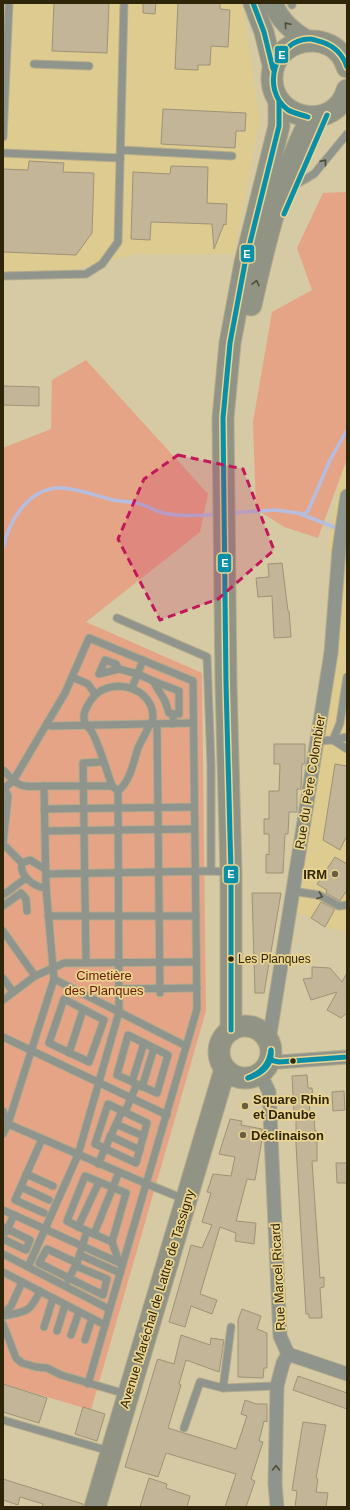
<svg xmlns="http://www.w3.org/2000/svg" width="350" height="1510" font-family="Helvetica,sans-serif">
<rect width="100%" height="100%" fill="#d5caa4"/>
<g fill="#decb90">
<path d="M3,3H242L260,120L234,254H136L53,275L3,272Z"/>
<path d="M347,466V932L325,927L311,918L295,912L336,653L346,554L327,551L342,468Z"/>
</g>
<g fill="#e6a487">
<path d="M347,192V459L318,538L284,527L256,509L253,422L272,312L312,290L297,248L323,193Z"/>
<path d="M86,360L208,494L200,532L86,622L202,673L206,1011L91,1410L3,1384V448L51,429L52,380Z"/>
</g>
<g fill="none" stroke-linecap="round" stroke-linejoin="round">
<g stroke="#b5bee0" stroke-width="3.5">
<path d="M230,513L275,510L298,513L339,529"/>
<path d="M302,515L308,511L330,460L347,430"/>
<path d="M3,548C9,520 30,486 62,488C80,489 96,496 113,500C122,502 132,501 140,504C148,506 155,511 163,513C182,517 199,516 218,514"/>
</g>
</g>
<g fill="#c2b598" stroke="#9f9276">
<path d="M54,3H109L107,53L52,51Z"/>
<path d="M143,3H156L155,14L143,13Z"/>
<path d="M178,3H220V9L230,10L228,47L211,46L210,65H198V70L175,69Z"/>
<path d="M163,109L246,113L245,131H236L235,148L161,144Z"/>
<path d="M29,161L64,163L63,172L94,173L92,233L76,255L3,252V169L28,170Z"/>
<path d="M171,166L208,167L207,203L227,204L226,225L224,224L214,249L212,224L151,222L150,240L131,239L133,172L170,174Z"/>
<path d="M3,386L39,387V406L3,405Z"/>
<path d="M282,563L288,611H289L291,637L274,638L272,596L258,597L256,578L269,577L268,564Z"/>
<path d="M274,744H305V764H302L301,789H297V812H289L288,834H285L283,873H266V854L269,855V834H264V819H269V791H279L280,764H274Z"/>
<path d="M335,764L347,766V835L340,850L323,840Z"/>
<path d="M335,857L347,864V890L340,901L326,893L327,890L317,884Z"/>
<path d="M252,893H281L264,993H255Z"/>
<path d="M321,902L335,909L325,927L311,918Z"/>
<path d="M312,967L330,968L342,982L347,973V1013L341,1018L327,1010L337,992L311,1000L303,979L312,978Z"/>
<path d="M307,1075L308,1088H312L313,1098H309L310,1118H314L315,1131H317V1161H312L320,1278L324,1277V1287L320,1288L322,1318H309V1314H306L300,1215L296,1144V1112H294L292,1076Z"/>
<path d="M344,1091L345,1110L333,1111L332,1092Z"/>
<path d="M230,1119L242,1121L241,1125L262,1129V1140L255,1180L247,1179L236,1221L256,1223L254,1244L235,1241L236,1233L220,1227L200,1294L217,1300L212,1314L191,1306L185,1327L169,1322L191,1245L202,1248L212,1225L202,1222L211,1193L207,1192L213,1174L231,1176L235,1157L219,1154Z"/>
<path d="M336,1163H347V1183H337Z"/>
<path d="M242,1309L261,1316L257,1329L267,1333V1368H264L263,1378L238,1377V1320Z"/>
<path d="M181,1335L210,1345L211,1338L224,1340L219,1372L186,1360L179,1384L181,1385L168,1428L236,1449L247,1416L241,1414L245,1400L256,1404H267V1422L264,1421L259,1441L263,1442L251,1479L255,1481L246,1507H225L236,1474L166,1453L158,1477L125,1467L157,1361L158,1359L174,1364Z"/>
<path d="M298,1376L347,1393V1409L293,1390Z"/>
<path d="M3,1384L47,1398L39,1423L3,1412Z"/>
<path d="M83,1407L105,1414L97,1441L75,1434Z"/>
<path d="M303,1422L326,1425L316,1478L318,1479L316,1492L328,1493L326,1507H295L297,1491L292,1490Z"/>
<path d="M149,1478L167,1484L166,1488L190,1496L187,1507H140Z"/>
<path d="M3,1479L83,1504V1507H42L43,1504L20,1497L18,1505L3,1500Z"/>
</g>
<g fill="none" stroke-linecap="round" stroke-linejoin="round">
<g stroke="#b3aa8c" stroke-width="9">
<g id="service">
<path d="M291,3L292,5"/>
<path d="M34,64L89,66"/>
<path d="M3,137L9,3"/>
<path d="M121,150L232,156"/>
<path d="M3,153L120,158"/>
<path d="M295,185L314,174L347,134"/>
<path d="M3,276L86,274L102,264L118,242L124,3"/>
<path d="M117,618L207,657L211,765V871L229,872"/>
<path d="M119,669L116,664L105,660L99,674L119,669L138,674L153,681L165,701L169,713L173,714V724"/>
<path d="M72,677L88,684L95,694"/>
<path d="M153,681L179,691V714H173"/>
<path d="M132,688L143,660"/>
<path d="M47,724L51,726L193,723"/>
<path d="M157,725L160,993"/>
<path d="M333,740L347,749"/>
<path d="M333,740L347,737"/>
<path d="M317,741L333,740L340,723L347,677"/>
<path d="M3,770C20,788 20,787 44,786"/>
<path d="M112,786H44L46,888L54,979L8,1124L147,1184L184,1199"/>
<path d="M4,788L8,796L3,844L22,863"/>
<path d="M3,789L13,781L65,693L89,638L193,681L197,1009L105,1325"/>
<path d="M44,809L194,807"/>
<path d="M45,831L194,829"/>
<path d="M45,869L30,860L22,863C19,876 34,887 46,888"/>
<path d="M46,874L211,871"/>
<path d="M292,891L319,895L339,906L347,905"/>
<path d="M3,895L26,878"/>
<path d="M3,906L21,893L26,899L27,911"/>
<path d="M48,916H196"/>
<path d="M3,931L35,976"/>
<path d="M86,962L83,763L103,762"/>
<path d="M3,978L13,992"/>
<path d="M54,979L186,1046"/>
<path d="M119,989L197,988"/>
<path d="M64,999L104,1020L89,1062L49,1043Z"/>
<path d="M3,1000L35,976L64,963L196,962"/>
<path d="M3,1037L167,1115"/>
<path d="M69,1053L83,1010"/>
<path d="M132,1082L144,1043"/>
<path d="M142,1087L154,1048"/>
<path d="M108,1104L147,1123L136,1163L95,1144Z"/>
<path d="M3,1111L8,1124L3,1134"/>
<path d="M125,1112L137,1084L117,1075L128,1035L168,1055L157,1093L137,1084"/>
<path d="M116,1124L143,1136"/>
<path d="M110,1136L140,1150"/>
<path d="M42,1139L15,1200L44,1213"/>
<path d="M98,1164L122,1111"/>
<path d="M26,1174L53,1186"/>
<path d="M21,1187L49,1200"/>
<path d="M3,1210L122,1264"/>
<path d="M3,1227L30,1240L26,1250L3,1239"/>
<path d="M78,1227L99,1182"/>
<path d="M87,1231L67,1221L85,1176L126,1193L112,1242"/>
<path d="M6,1232L14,1215"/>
<path d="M94,1234L119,1172"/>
<path d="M3,1254L109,1309"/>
<path d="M80,1255L120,1273"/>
<path d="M76,1266L107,1279L103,1295L39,1263L47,1249L77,1263"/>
<path d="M28,1267L78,1155L119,1012L118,791L112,786C106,769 101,750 93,734C90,727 83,725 84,716C84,710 88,705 91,700C108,675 154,686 153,718C153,720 141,741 138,748C133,763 131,780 118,791"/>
<path d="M3,1272L105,1325L88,1384"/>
<path d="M68,1280L77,1263L87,1231L112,1242L119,1262"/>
<path d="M3,1314L11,1306L22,1282"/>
<path d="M3,1316C26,1311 29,1314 40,1291"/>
<path d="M3,1324L16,1358L22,1363L36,1367L47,1368L61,1375L126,1394"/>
<path d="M44,1327L53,1298"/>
<path d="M57,1331L65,1305"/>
<path d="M71,1335L79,1312"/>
<path d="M85,1340L92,1318"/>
<path d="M223,1388L231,1327"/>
<path d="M3,1420L109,1451"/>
<path d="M184,1428L200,1382L223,1388L277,1386"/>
</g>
</g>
<g stroke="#b3aa8c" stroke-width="15">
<g id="minor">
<path d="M269,1040L331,653L339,550L347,496"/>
<path d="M270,1060L279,1062L347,1057"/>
<path d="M260,1073L269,1092L280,1336L288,1354"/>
<path d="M288,1354L347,1374"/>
<path d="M277,1507L275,1484L277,1386L283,1363L288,1354"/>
</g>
</g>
<g stroke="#b3aa8c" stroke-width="21">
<g id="secondary">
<path d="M253,3L264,32L273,69"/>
<path d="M273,3C280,21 292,31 307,40"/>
</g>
</g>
<g stroke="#b3aa8c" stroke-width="23">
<g id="primary">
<path d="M347,67C335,25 270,37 272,80C274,122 336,131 347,90"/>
<path d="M251,305C265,241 281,176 311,118"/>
<circle cx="245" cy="1052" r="26"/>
<path d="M231,1030V872L226,684L223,418L230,343L245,263L279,126V102"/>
<path d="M95,1507L225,1069"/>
</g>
</g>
<use href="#service" stroke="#8f948c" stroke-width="7"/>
<use href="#minor" stroke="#8f948c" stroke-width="13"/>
<use href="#secondary" stroke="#8e9385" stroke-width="19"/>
<use href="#primary" stroke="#919484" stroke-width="21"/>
<g stroke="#ead48f" stroke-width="8">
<g id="bus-1">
<path d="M253,3L264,32L273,69"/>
<path d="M308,117C302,115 293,113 288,110C260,90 275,39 310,39C314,39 318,41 322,42C334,46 343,55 347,67"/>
<path d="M284,214L327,115"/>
<path d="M231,1030V872L226,684L223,418L230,343L245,263L279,126V102"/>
<path d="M270,1060L279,1062L347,1057"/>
<path d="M248,1078C262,1072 269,1064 271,1050"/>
<path d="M248,1078C262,1074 273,1065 271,1050"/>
</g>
</g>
<use href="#bus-1" stroke="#098fa7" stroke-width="5"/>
</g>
<defs><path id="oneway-chevron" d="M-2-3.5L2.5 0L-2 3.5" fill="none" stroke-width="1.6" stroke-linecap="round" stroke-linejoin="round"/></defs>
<use stroke="#504c34" href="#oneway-chevron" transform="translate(287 25) rotate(-131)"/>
<g stroke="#514c37">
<use href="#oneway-chevron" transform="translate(324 162) rotate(-51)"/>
<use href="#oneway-chevron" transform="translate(320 896) rotate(20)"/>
<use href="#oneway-chevron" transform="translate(276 1468) rotate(-89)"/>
</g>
<use stroke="#514c34" href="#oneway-chevron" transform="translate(256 283) rotate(-77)"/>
<path fill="#c2185b" fill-opacity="0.2" stroke="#c2185b" stroke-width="3" stroke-dasharray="8 5" stroke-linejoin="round" d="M178,455L243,469L274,550L218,599L160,620L118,539L144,479Z"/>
<g fill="#695f3f" stroke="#ead48f" stroke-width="1.5">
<circle cx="335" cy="874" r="4"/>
<circle cx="245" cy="1106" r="4"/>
<circle cx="243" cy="1135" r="4"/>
</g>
<g fill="#2f2609" stroke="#ead48f" stroke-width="1.5">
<circle cx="231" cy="959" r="3.5"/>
<circle cx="293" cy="1061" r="3.5"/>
</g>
<g text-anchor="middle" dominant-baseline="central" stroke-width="3.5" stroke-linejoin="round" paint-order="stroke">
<g font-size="12" fill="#2f2609" stroke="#ead48f" text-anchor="start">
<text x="238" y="959">Les Planques</text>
</g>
<g font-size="13" fill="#2f2609" stroke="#ead48f">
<text transform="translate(310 782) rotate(-81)">Rue du Père Colombier</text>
<text transform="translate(278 1277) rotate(-93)">Rue Marcel Ricard</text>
<text transform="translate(157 1299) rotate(-73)">Avenue Maréchal de Lattre de Tassigny</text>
</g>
<g font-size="13" font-weight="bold" fill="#2f2609" stroke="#ead48f" text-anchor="start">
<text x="327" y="874" text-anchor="end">IRM</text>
<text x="253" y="1099">Square Rhin<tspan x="253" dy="15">et Danube</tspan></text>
<text x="251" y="1135">Déclinaison</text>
</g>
<g font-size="13" fill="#681b0d" stroke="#ead48f">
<text x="104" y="975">Cimetière<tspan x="104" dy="15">des Planques</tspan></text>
</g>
</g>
<g stroke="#ead48f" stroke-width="1.5">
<rect x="274" y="45" width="15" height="19" rx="4" fill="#098fa7"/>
<rect x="240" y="244" width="15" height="19" rx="4" fill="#098fa7"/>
<rect x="217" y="553" width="15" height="20" rx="4" fill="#098fa7"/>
<rect x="223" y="865" width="16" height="19" rx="4" fill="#098fa7"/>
</g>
<g font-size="11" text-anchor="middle" font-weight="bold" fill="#fff">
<text x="282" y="59">E</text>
<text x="247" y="258">E</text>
<text x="225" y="567">E</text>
<text x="231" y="878">E</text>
</g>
<rect width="350" height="1510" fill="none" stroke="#2f2609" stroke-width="8"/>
</svg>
